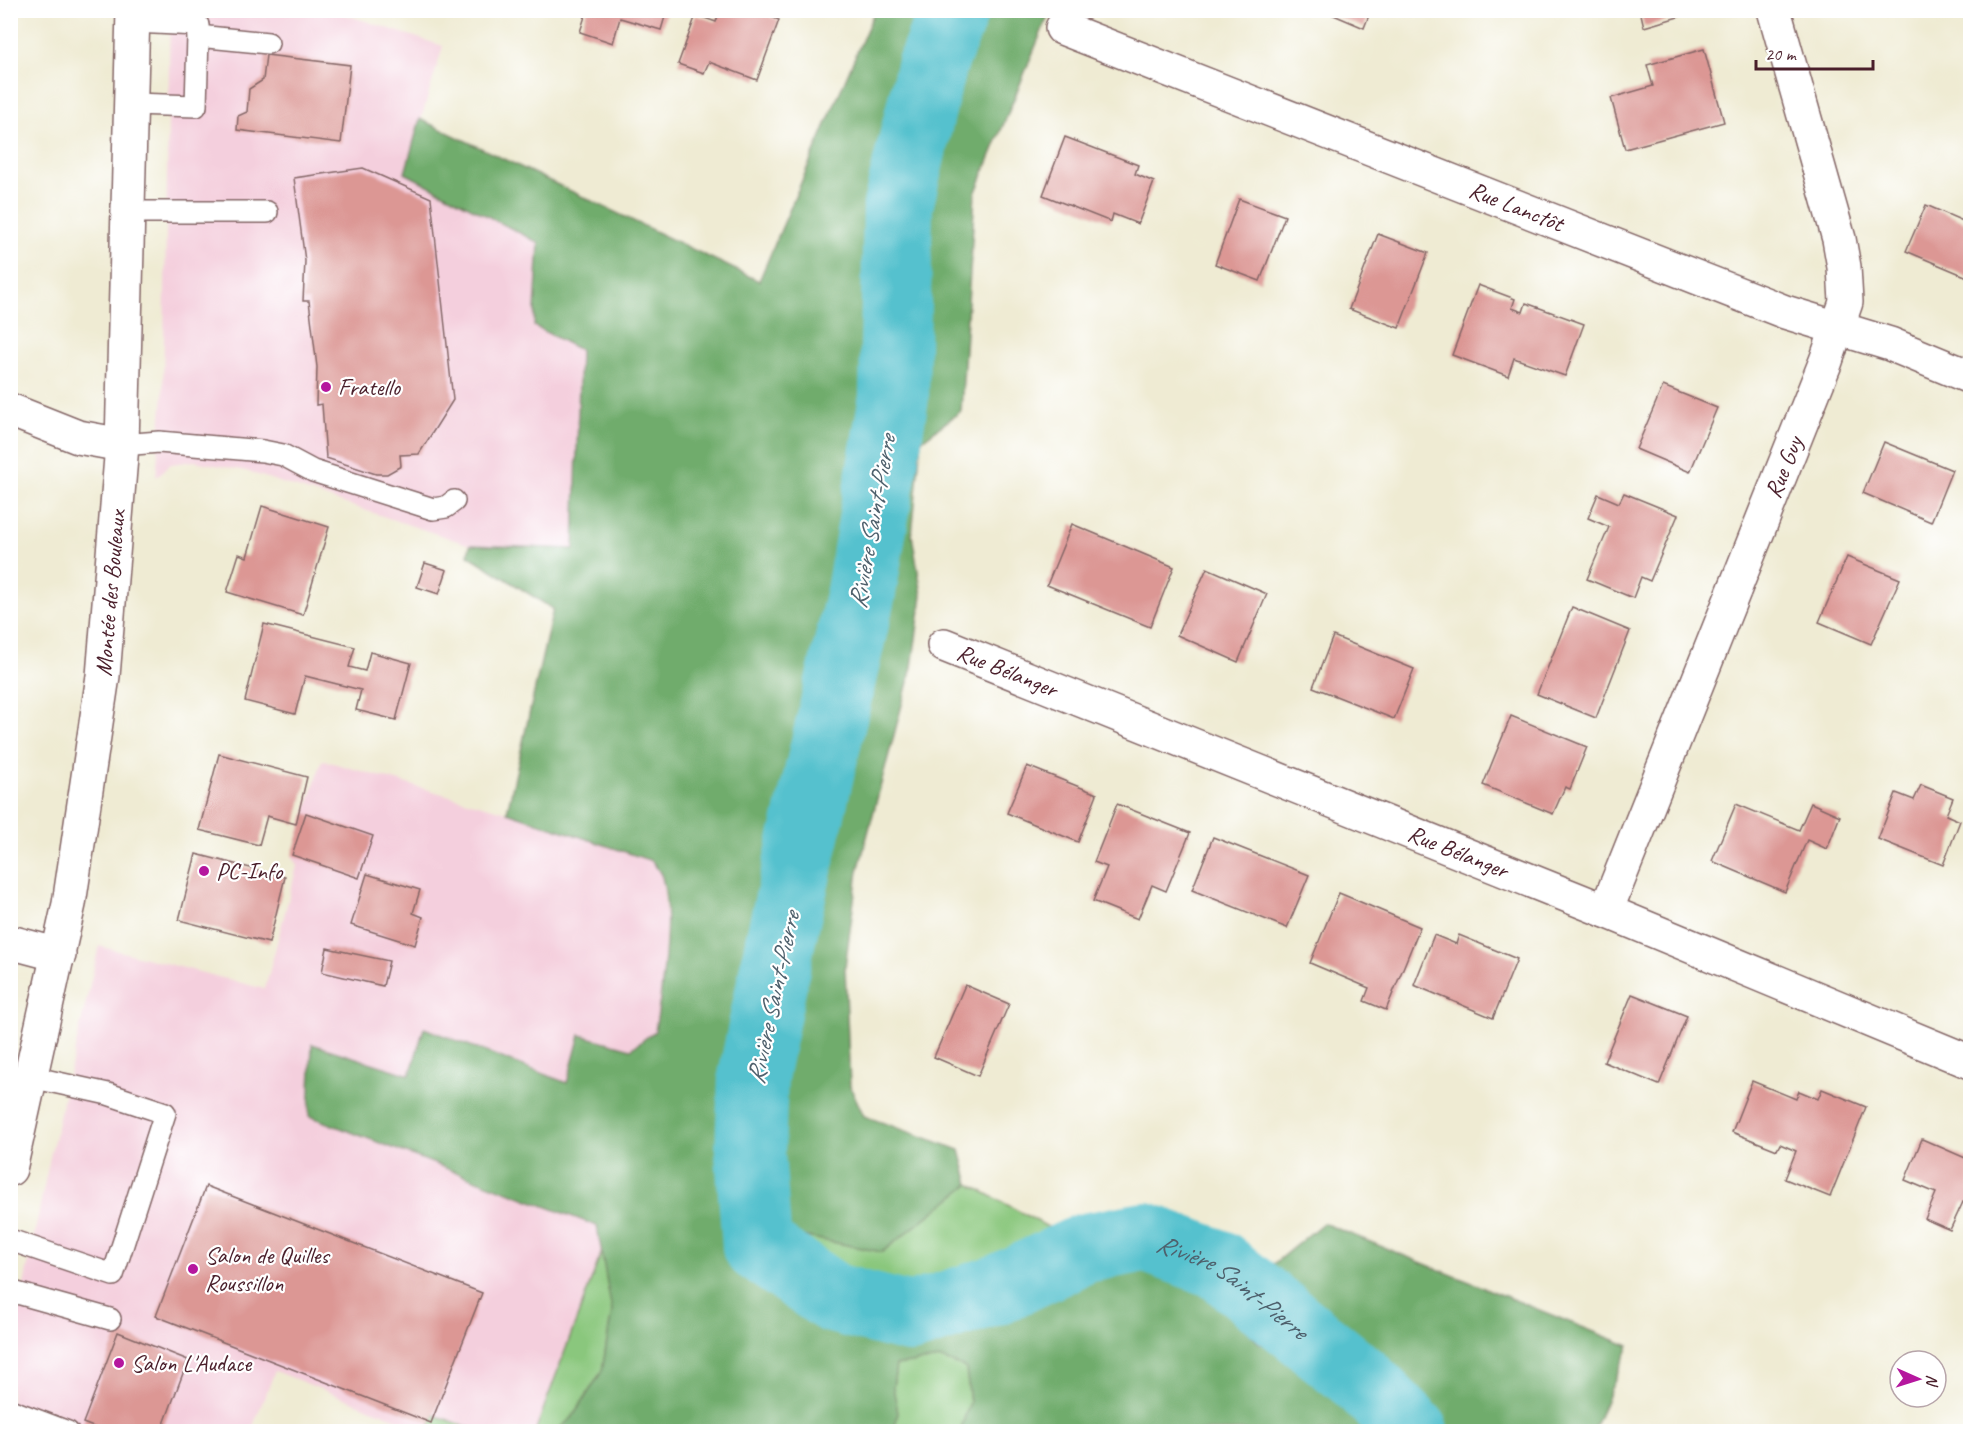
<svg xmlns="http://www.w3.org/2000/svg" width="1981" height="1442" font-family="Caveat,sans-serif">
<rect width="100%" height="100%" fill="#fff"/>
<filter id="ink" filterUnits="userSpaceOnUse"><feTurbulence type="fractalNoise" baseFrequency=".0167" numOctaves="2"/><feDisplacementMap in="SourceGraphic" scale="12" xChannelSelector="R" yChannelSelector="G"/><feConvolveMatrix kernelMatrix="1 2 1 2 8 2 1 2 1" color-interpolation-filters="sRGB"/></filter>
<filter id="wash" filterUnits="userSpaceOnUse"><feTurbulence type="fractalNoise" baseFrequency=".008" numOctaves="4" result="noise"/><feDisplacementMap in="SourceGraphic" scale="24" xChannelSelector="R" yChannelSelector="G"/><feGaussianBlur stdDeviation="1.35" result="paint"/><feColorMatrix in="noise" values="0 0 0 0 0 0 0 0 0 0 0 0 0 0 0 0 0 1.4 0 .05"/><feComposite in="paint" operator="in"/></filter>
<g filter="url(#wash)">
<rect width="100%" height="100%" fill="#efebd3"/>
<g fill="#f4cfdd">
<path d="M170,11H334L443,46L405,173L539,243L534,326L580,350L574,549L470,545L246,471L194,461L171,464L156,477L163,395Z"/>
<path d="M322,760L507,812L652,861L662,876L666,919L662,987L655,1031L631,1049L580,1035L567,1083L424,1029L410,1075L313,1044L309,1116L597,1226L612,1311L556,1431H427L275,1371L251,1431L11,1432V1349L50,1157L99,946L265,989L297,866L292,855Z"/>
</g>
<g fill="#8ac77d" stroke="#6a7354" stroke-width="1.5">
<path d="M969,1184L1059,1233C1031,1248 1003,1268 974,1279C901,1308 827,1301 782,1232L882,1252Z"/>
<path d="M602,1251L612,1311L602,1371L572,1418L556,1431L535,1432Z"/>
<path d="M942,1359L966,1368L970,1402L960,1431H894L893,1387L896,1364Z"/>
<path d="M434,1415L479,1431H428Z"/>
</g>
<g fill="#6fac6c" stroke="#5c664c" stroke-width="1.5">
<path d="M875,10L1050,11L975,194L961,411L921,441L912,535L922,595L912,667L858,871L845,967L850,1086L864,1116L960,1150L969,1184L882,1252L782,1232L741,1230L755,1264L809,1304L877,1336L905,1343L1008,1304L1088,1278L1139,1269L1180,1274L1223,1308L1260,1344L1280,1347L1315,1376L1348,1390L1386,1431H960L970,1402L966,1368L941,1359L896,1365L893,1387L898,1413L894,1431H556L572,1418L602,1371L612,1311L597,1226L309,1116L312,1044L410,1075L424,1028L567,1083L580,1035L631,1049L655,1031C662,990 673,916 662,877C660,871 655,866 652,861L507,812L553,609L468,555L470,545L574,549L580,350L534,326L539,243L405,173L420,119L759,281Z"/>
<path d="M1323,1223L1629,1346L1593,1431H1440L1354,1340L1266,1270Z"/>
</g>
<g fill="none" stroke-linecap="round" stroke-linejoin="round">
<path stroke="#55c1ce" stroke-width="70" id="s1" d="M954,10L931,67L898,206L894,397L861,592L781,938L753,1077L750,1153L757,1246L833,1298L910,1318L999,1289L1085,1248L1145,1237L1218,1264L1361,1379L1414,1432"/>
</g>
<g id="blocks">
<g fill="#dc9794">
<path d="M587,10H667L661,30L620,18L613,43L580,32Z"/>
<path d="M720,10H753L779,20L757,80L709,62L704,73L678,64L696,15L716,22Z"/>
<path d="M1322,10H1371L1364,28Z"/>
<path d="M1640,10H1691L1692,13L1644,27Z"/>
<path d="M1704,49L1724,122L1625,149L1611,98L1653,86L1647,65Z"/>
<path d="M266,55L350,65L341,143L237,130L238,116L247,112L249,89L263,80Z"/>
<path d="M1065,137L1138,165L1135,174L1154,182L1138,224L1113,214L1111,222L1043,195Z"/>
<path d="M363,168L431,198L453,400L419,454L400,455L401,466L387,474H376L326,458L322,404L316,405L317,367L309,301H303L305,261L294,178Z"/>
<path d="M1239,199L1285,216L1260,281L1215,264Z"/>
<path d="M1926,205L1970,224V278L1906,251Z"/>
<path d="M1378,234L1428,253L1399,328L1349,309Z"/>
<path d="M1478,285L1515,299L1512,308L1523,312L1526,303L1584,324L1565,376L1514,358L1508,376L1452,355Z"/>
<path d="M1663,386L1717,408L1690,472L1636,449Z"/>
<path d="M1884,442L1952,470L1931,522L1863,493Z"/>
<path d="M1624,493L1678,515L1650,581L1641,577L1633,598L1587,579L1609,527L1588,518L1598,494L1619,503Z"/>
<path d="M262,506L329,527L303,615L227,592L239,554L247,557Z"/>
<path d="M1072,524L1174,567L1150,627L1047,585Z"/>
<path d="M1847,557L1900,579L1871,644L1819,622Z"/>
<path d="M425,563L447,570L439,594L417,587Z"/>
<path d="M1207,568L1267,594L1238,662L1177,635Z"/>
<path d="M1572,607L1630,631L1596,718L1537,694Z"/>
<path d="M264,624L355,647L349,667L365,671L370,652L411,663L396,720L356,710L361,690L305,676L295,714L245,701Z"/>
<path d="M1333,636L1414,669L1394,719L1313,687Z"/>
<path d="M1511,716L1587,747L1570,789L1565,787L1553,814L1483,785Z"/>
<path d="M219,754L307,777L296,824L267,816L259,845L199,830Z"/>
<path d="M1027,766L1097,794L1078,842L1007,813Z"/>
<path d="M1921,785L1953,798L1946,815L1960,821L1943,865L1878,839L1896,793L1914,800Z"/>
<path d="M1811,803L1840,816L1827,849L1807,840L1785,892L1712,861L1736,804L1799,830Z"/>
<path d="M1117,804L1190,833L1166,891L1152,885L1138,919L1093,901L1107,867L1094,862Z"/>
<path d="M306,813L373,836L359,878L292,855Z"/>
<path d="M1213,837L1309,875L1287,928L1192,890Z"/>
<path d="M196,854L285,877L269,943L179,920Z"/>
<path d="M367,874L420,890L413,913L423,917L415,945L351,925Z"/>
<path d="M1339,893L1420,927L1386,1010L1364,1001L1369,988L1310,963Z"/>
<path d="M1434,935L1456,944L1459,935L1517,959L1493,1018L1414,985Z"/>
<path d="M327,948L389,961L383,986L322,972Z"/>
<path d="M965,985L1009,1004L978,1076L934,1057Z"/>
<path d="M1632,994L1687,1016L1659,1085L1604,1062Z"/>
<path d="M1752,1081L1796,1099L1799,1091L1818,1099L1822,1089L1866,1107L1830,1197L1785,1179L1796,1151L1780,1144L1777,1150L1732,1132Z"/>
<path d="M1922,1139L1970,1160V1205L1963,1202L1950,1230L1925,1219L1936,1193L1905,1180Z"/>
<path d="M206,1186L482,1293L431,1423L156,1316Z"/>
<path d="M118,1332L188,1360L161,1432H106L83,1423Z"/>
</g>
</g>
</g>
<g filter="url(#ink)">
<use href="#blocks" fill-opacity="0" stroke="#846666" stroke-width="1.5"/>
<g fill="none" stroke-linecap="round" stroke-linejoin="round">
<g stroke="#846666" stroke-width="24">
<g id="service">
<path d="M198,36L268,43"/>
<path d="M132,104L196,106L198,36V25L133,22"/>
<path d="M130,212H267"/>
<path d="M122,445L159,442L263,451L283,455L313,471L433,509L446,507L454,501"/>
<path d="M10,1240L113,1275L165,1113L108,1094L31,1077"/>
<path d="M10,1291L110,1319"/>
<path d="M10,1410L68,1432"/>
</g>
</g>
<g stroke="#846666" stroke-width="36">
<g id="minor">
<path id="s2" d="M1062,28L1785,312L1890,344L1970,377"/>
<path d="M10,410L78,437L122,445"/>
<path id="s3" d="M944,645L1606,911L1970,1062"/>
<path id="s4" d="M1606,911L1826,361L1846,302L1844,267L1839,239L1774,10"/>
<path d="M10,942L59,955"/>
</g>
</g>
<g stroke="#846666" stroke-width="36">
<g id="tertiary">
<path id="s5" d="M10,1169L69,904L103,676L122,445L133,10"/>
</g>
</g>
<use href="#service" stroke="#fff" stroke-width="21"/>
<use href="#minor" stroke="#fff" stroke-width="33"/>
<use href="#tertiary" stroke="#fff" stroke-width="33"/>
</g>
</g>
<g fill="#b5179e" stroke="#fff" stroke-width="2">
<circle cx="326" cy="387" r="6"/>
<circle cx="204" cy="871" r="6"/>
<circle cx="193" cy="1269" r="6"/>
<circle cx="119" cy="1363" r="6"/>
</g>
<g text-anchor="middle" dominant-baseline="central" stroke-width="4.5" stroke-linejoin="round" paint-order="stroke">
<g font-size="24" fill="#4a1f2b" stroke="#fff">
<text stroke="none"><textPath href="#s2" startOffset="488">Rue Lanctôt</textPath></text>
<text stroke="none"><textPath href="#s4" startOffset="478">Rue Guy</textPath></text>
<text stroke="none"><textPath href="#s5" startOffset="585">Montée des Bouleaux</textPath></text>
<text stroke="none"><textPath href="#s3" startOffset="68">Rue Bélanger</textPath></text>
<text stroke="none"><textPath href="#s3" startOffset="554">Rue Bélanger</textPath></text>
</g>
<g font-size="24" fill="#4a1f2b" stroke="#fff" text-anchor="start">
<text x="338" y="387">Fratello</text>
<text x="216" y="871">PC-Info</text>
<text x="205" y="1255">Salon de Quilles<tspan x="205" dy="28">Roussillon</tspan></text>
<text x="131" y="1363">Salon L'Audace</text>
</g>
<g font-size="26" font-style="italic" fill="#4e606c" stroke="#fff">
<text transform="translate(872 522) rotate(-80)">Rivière Saint-Pierre</text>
<text transform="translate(773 998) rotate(-78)">Rivière Saint-Pierre</text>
<text stroke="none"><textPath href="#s1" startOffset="1782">Rivière Saint-Pierre</textPath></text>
</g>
</g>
<rect width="1981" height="1442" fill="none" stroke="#fff" stroke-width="36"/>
<g transform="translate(1918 1379) rotate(93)"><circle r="28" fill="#ffffff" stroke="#b7a5aa" stroke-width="1.5"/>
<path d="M0-4.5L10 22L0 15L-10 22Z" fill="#b5179e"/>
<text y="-9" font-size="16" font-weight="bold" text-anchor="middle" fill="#4a1f2b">N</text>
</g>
<path d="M1756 60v9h117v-9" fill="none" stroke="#4a1f2b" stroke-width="3"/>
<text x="1765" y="60" font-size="18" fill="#4a1f2b" stroke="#ffffff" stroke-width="4.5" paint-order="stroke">20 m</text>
</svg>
